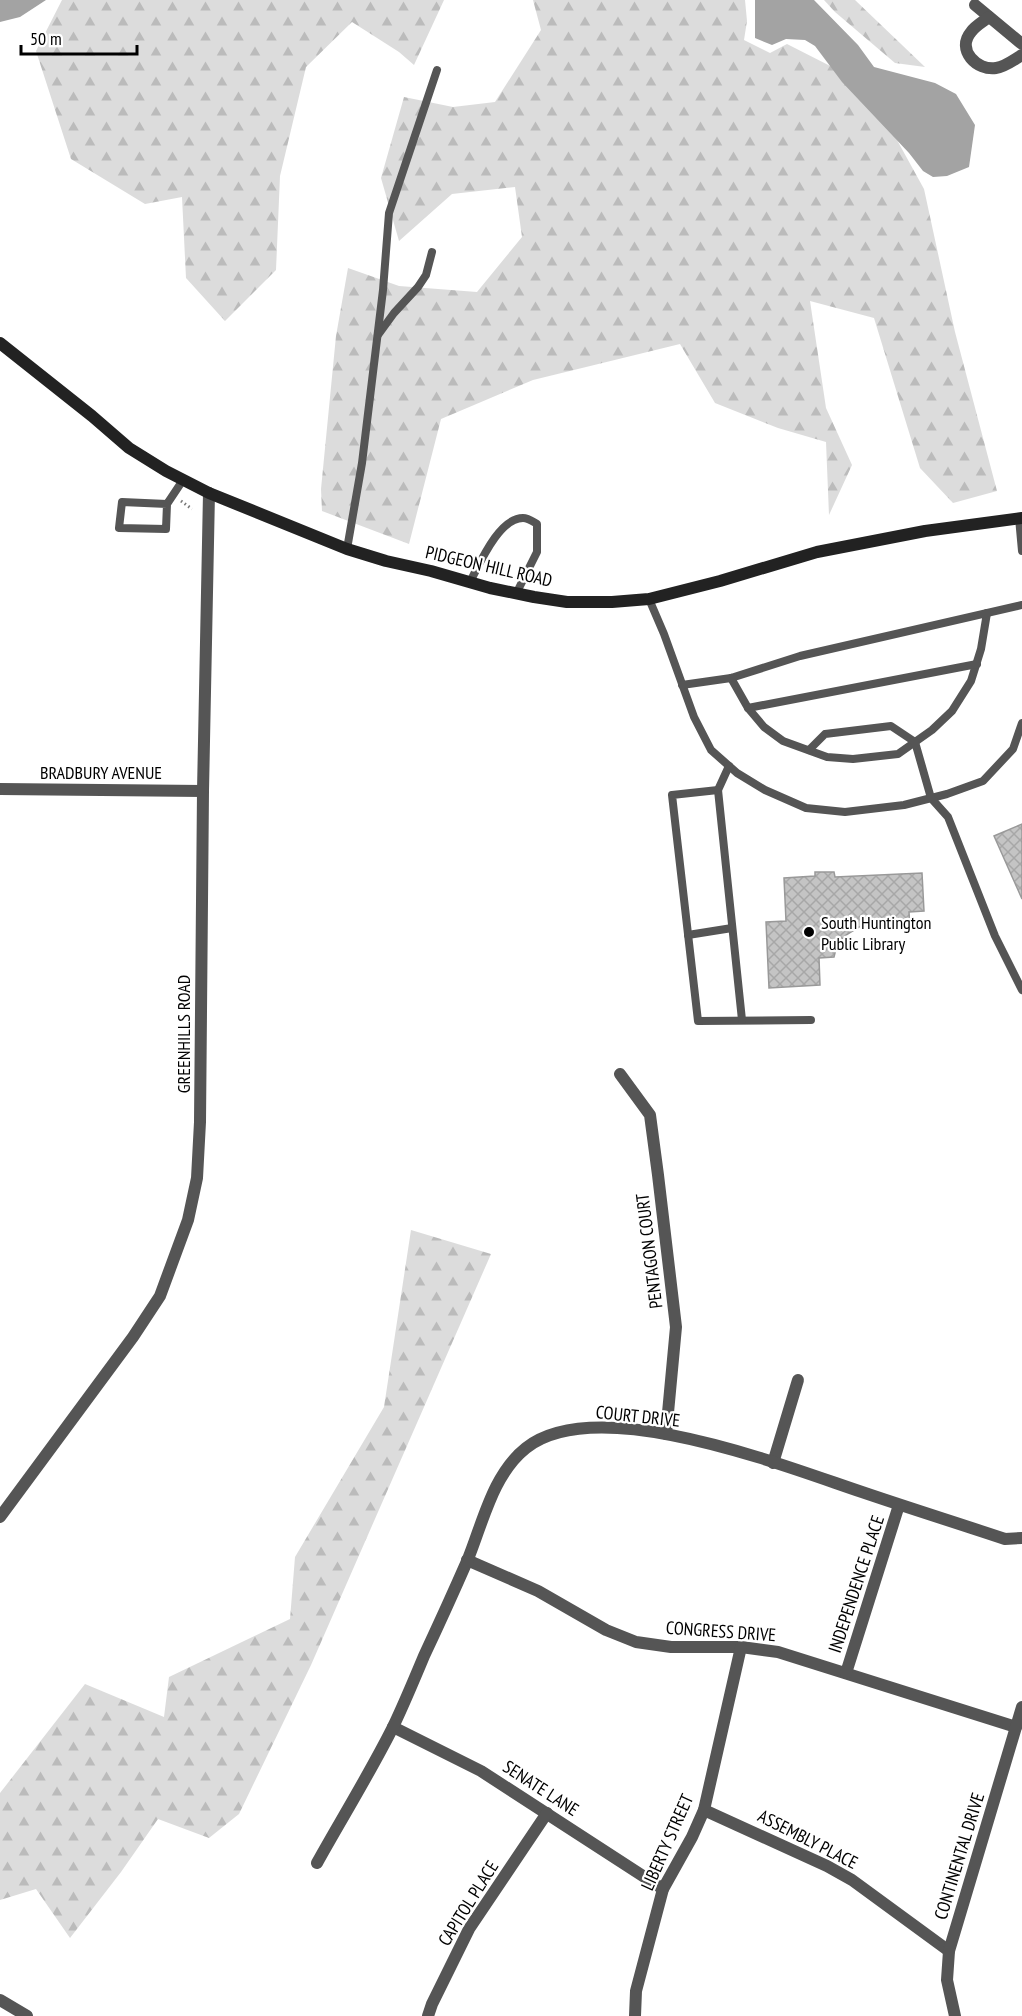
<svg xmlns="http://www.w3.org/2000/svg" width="1022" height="2016" font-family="'PT Sans Narrow',sans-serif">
<defs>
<pattern id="forest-firs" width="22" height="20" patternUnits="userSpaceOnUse" patternTransform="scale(1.5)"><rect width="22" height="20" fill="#dcdcdc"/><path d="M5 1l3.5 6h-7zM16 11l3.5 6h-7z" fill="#bbb"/></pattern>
<pattern id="building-cross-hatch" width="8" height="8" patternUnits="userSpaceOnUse" patternTransform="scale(1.5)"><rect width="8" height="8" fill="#c4c4c4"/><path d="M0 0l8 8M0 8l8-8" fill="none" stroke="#a7a7a7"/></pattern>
</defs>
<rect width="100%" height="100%" fill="#fff"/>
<g fill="url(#forest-firs)">
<path d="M62,0H444L414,65L399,52L352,22L306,67L280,176L276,270L225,321L186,278L182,197L145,204L71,159L36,51Z"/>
<path d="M533,0H745L747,21L744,40L770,53L787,44L844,73L897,140L924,189L955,332L997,491L953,503L920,468L874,318L810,301L826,408L852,465L829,515L826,442L778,428L715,403L680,344L533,380L441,419L409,544L322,511L321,489L336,336L348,268L399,286L477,292L522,237L515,187L452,194L399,241L381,178L404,97L453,107L495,102L541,30Z"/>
<path d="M824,0H855L925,67L895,63L835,12Z"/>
<path d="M411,1230L491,1254L311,1665L239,1814L209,1838L158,1819L121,1872L70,1938L36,1889L0,1900V1793L85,1684L164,1717L169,1677L290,1619L295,1557L384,1407Z"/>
</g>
<g fill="#a3a3a3">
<path d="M0,0H46L20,17L0,22Z"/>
<path d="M755,0H814L858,45L874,67L935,83L956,94L975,125L969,167L947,176L933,177L923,171L909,153L842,82L815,46L805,40L786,39L772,45L755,38Z"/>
</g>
<g fill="url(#building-cross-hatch)" stroke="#999" stroke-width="1.5">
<path d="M1022,824V899L994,836Z"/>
<path d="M815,872H834L835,877L922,873L924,911L909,912L910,928L893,923H876L859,927L846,935L837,945L834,957L819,958L820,985L769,988L766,922L786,921L784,878L815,876Z"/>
</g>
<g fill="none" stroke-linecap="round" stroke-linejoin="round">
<path stroke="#777" stroke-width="3" stroke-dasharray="1.5 3" stroke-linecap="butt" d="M181,501L192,509"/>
<g stroke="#555" stroke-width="8">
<path d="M378,335L394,313L418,287L426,275L432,252"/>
<path d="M167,504L122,502L119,528L166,529L167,504L183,480"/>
<path d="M1019,518L1022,551"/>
<path d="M347,549L362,463L383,290L389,213L437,70"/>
<path d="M470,582C480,563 499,518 523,518C528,518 532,521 537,524V552L516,594"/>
<path d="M649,599L664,634L694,717L711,750L737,773L765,790L806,808L845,812L904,805L947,794L983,781L1013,749L1022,723"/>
<path d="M731,678L748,708L764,727L783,741L827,757L853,759L898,754L932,730L952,711L971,681L981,649L987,613"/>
<path d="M682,685L731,678L800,656L1022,605"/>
<path d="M748,708L977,664"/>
<path d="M809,750L825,734L891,726L915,742L931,798L948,817L995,936L1022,990"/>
<path d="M729,766L718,790L672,795L698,1021L811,1020"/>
<path d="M718,790L742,1020"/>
<path d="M688,935L732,928"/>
</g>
<g stroke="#555" stroke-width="12">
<path d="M975,5L1022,44"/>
<path d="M989,17C984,21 975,26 971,32C956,50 977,71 996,68C1005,67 1015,59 1022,55"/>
<path d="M0,789L203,791"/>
<path d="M620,1074L650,1115L658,1175L676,1327L666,1434"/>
<path d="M773,1463L798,1380"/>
<path d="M0,1517L133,1337L160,1296L188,1220L197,1178L200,1122L203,791L209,493"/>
<path d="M467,1560L538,1591L606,1630L636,1642L671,1647H741L778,1652L1016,1727"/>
<path d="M846,1673L899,1505"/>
<path d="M393,1727L481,1771L663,1889"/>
<path d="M704,1810L827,1866L852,1880L949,1951"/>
<path d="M317,1863C342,1818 370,1773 393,1727C404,1704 414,1680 424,1656C439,1624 454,1591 468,1559C483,1522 493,1474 526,1448C597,1392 784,1466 862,1492C909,1508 957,1523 1005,1539L1022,1538"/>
<path d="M0,2000L27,2016"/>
<path d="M428,2016L432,2004L469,1929L547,1813"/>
<path d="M635,2016L636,1991L663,1889L692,1837L704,1810L741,1647"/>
<path d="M955,2016L947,1980L949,1951L1022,1707"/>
</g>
<path stroke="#222" stroke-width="12" d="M0,343L92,416L129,448L166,471L209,493L347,549L386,561L431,571L490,588L534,597L567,602H612L649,599L720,581L817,552L925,531L1022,518"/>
</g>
<circle fill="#000" stroke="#fff" stroke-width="2" cx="809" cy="932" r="6"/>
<g text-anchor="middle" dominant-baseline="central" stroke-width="4.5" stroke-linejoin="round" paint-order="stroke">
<g font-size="18" fill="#000" stroke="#fff">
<text transform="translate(489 566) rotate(13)">PIDGEON HILL ROAD</text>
<text x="101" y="772">BRADBURY AVENUE</text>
<text transform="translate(183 1034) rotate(-90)">GREENHILLS ROAD</text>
<text transform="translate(649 1251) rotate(-97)">PENTAGON COURT</text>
<text transform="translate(638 1416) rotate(6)">COURT DRIVE</text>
<text transform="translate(856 1584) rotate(-72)">INDEPENDENCE PLACE</text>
<text transform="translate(721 1631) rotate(4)">CONGRESS DRIVE</text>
<text transform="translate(541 1788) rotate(33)">SENATE LANE</text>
<text transform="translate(808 1839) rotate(27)">ASSEMBLY PLACE</text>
<text transform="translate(667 1842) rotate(-66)">LIBERTY STREET</text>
<text transform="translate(959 1856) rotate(-73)">CONTINENTAL DRIVE</text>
<text transform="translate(468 1903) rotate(-58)">CAPITOL PLACE</text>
</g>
<g font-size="18" fill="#000" stroke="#fff" text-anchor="start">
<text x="821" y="922">South Huntington<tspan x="821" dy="21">Public Library</tspan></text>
</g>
</g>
<path d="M21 45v9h116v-9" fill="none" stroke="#000000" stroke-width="3"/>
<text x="30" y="45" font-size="18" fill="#000000" stroke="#ffffff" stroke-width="4.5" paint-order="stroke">50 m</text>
</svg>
